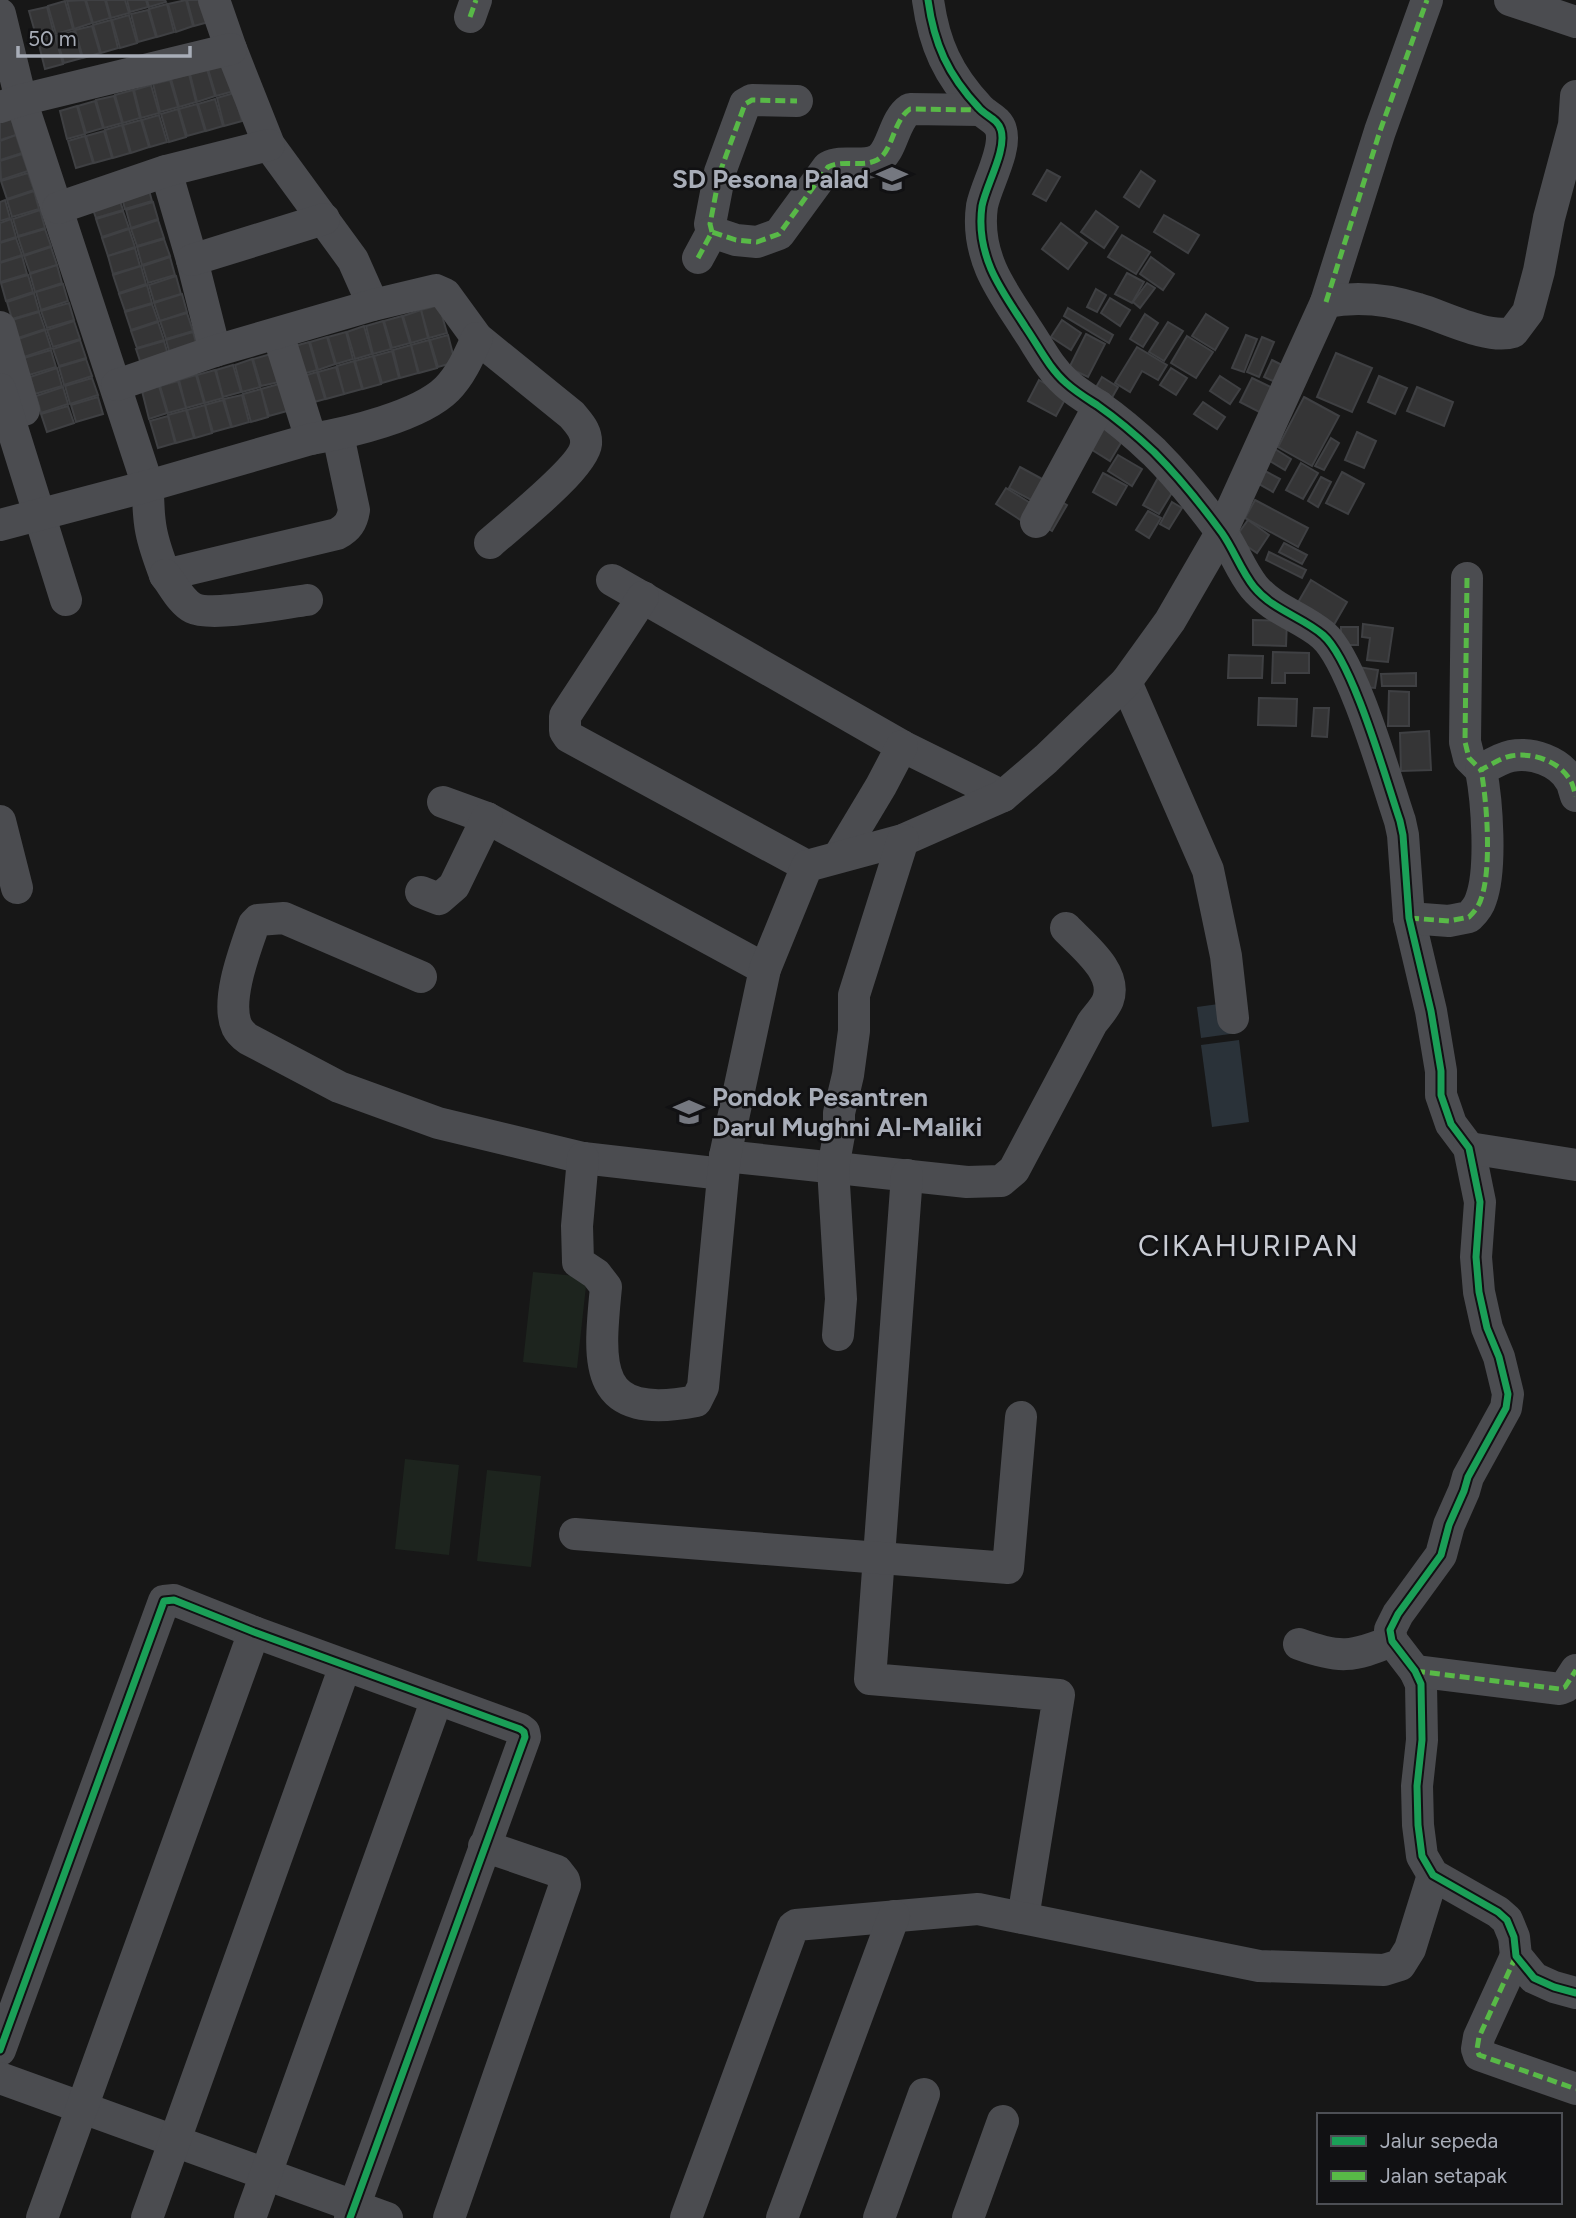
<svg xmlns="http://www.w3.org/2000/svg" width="1576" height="2218" font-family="Figtree,sans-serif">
<rect width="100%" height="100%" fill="#171717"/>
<g fill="#1d241e">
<path d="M533,1272L587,1277L577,1368L523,1362Z"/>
<path d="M405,1459L459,1465L449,1555L395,1549Z"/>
<path d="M487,1470L541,1476L531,1567L477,1561Z"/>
</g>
<g fill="#2a3239">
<path d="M1233,1002L1237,1033L1201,1038L1197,1007Z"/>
<path d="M1239,1040L1249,1122L1212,1127L1201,1045Z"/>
</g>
<g fill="#353536" stroke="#3f4043" stroke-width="2">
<path d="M85,0L92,23L74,29L67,1Z"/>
<path d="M86,0H105L110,18L93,23Z"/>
<path d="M106,0H125L129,13L111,18Z"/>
<path d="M127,0H146L148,7L130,12Z"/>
<path d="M147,0H165L166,2L149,7Z"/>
<path d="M186,0L193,26L176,32L168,4Z"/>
<path d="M187,0H206L212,21L194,26Z"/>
<path d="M65,1L73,29L56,34L48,6Z"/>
<path d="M167,4L174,32L157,37L149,9Z"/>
<path d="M47,7L54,34L37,39L29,11Z"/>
<path d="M148,10L156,37L138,42L131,14Z"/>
<path d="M129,15L137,43L120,48L112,20Z"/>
<path d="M111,20L118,48L101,53L93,25Z"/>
<path d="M92,26L100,53L83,58L75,30Z"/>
<path d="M74,31L82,58L64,63L56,36Z"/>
<path d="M55,36L63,64L45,69L38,41Z"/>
<path d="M226,64L234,91L216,96L208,69Z"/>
<path d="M207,69L215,96L197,102L190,74Z"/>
<path d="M189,74L196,102L179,107L171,79Z"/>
<path d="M170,80L178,107L160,112L153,84Z"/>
<path d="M151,85L159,113L141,118L134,90Z"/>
<path d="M133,90L140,118L123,123L115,95Z"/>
<path d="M234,93L242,121L224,126L217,98Z"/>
<path d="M114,96L122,123L104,128L96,100Z"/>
<path d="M215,99L223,126L206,131L198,104Z"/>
<path d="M95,101L103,128L86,133L78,106Z"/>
<path d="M197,104L205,131L187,136L179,109Z"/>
<path d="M77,106L85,134L67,139L60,111Z"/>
<path d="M178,109L186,137L169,142L161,114Z"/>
<path d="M159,115L167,142L150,147L142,120Z"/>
<path d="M11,117L16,135L0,140V120Z"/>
<path d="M141,120L149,147L131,153L123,125Z"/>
<path d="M122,125L130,153L113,158L105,130Z"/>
<path d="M104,131L112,158L94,163L86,136Z"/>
<path d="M16,135L22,153L0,160V141Z"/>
<path d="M85,136L93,163L76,168L68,141Z"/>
<path d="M22,154L28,171L1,180L0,161Z"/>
<path d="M1047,170L1060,177L1046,201L1033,194Z"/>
<path d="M1141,171L1155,181L1139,207L1124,197Z"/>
<path d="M28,173L34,190L7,199L1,181Z"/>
<path d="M147,183L152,201L125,209L120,191Z"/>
<path d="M34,191L39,209L12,217L7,200Z"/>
<path d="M117,192L123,210L96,218L90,201Z"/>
<path d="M5,200L10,218L0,221V202Z"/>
<path d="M153,202L158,219L131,228L126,210Z"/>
<path d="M40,210L45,228L18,236L13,219Z"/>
<path d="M123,211L129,228L102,237L96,219Z"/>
<path d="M1096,211L1118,227L1104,248L1081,232Z"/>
<path d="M1164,215L1199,235L1188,253L1154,232Z"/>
<path d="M11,219L16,237L0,242V223Z"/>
<path d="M158,220L164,238L137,246L131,229Z"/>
<path d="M1061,223L1087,243L1068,269L1042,249Z"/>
<path d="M45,229L51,246L24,255L18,237Z"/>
<path d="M129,229L135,247L108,256L102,238Z"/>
<path d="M1122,235L1150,252L1136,274L1108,257Z"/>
<path d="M16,238L22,255L0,262V243Z"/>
<path d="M164,239L170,256L142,265L137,247Z"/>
<path d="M51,247L57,265L30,273L24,256Z"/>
<path d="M135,248L140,266L113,274L108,256Z"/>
<path d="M22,256L27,274L0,282V263Z"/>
<path d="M170,257L175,275L148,283L143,266Z"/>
<path d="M1151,257L1174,274L1163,290L1140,274Z"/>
<path d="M57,265L62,283L35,292L30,274Z"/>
<path d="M141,266L146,284L119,293L113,275Z"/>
<path d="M1127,273L1144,282L1132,303L1115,294Z"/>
<path d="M28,275L33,292L6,301L1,283Z"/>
<path d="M176,276L181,294L154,302L149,285Z"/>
<path d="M1147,283L1155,288L1140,308L1133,302Z"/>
<path d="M63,284L68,301L41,310L36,292Z"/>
<path d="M147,285L152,303L125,311L119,294Z"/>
<path d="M1096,289L1106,295L1097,312L1087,307Z"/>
<path d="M34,293L39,311L12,319L7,302Z"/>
<path d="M182,294L187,312L160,321L154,303Z"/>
<path d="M1110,298L1130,310L1120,326L1101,313Z"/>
<path d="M69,303L74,320L47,328L41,311Z"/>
<path d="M152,304L158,321L131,330L125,312Z"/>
<path d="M439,305L447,333L429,338L421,310Z"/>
<path d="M1068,308L1113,335L1109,343L1064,316Z"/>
<path d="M421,310L428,338L411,343L403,316Z"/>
<path d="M39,312L45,329L18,338L12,320Z"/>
<path d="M187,313L193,331L166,339L160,321Z"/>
<path d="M1145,314L1158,323L1143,347L1130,339Z"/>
<path d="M1206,314L1228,328L1215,350L1192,336Z"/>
<path d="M402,316L410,343L392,348L384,321Z"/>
<path d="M1062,320L1081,333L1071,350L1051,337Z"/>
<path d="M74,321L80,339L53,347L47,330Z"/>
<path d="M383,321L391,349L373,354L366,326Z"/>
<path d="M158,322L164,340L137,348L131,331Z"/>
<path d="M1168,322L1183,331L1164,361L1149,352Z"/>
<path d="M364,326L372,354L355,359L347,332Z"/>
<path d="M45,330L51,348L24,357L18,339Z"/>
<path d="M193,332L198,349L171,358L166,340Z"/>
<path d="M346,332L353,359L336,364L328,337Z"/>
<path d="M1086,334L1105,344L1088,377L1069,368Z"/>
<path d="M448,335L455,362L438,367L430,340Z"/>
<path d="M1246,335L1257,339L1244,372L1232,368Z"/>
<path d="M1187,336L1213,352L1196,378L1171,363Z"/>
<path d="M327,337L335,364L318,370L310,342Z"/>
<path d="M1262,337L1274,342L1259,377L1247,372Z"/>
<path d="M80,340L86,358L59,366L53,349Z"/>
<path d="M429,340L437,368L419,373L411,345Z"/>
<path d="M164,341L169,358L142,367L136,349Z"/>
<path d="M309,342L317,370L299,375L291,347Z"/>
<path d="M411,345L418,373L400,378L393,350Z"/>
<path d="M1137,347L1167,365L1158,380L1142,371L1130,392L1115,383Z"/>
<path d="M51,350L56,367L29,375L24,358Z"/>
<path d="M392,351L399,378L382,383L374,356Z"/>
<path d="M1336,353L1372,368L1352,412L1317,397Z"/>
<path d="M271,354L279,382L261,386L253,359Z"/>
<path d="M373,356L381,384L363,389L355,361Z"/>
<path d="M86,359L92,376L64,385L59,367Z"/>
<path d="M252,359L260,387L242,392L235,365Z"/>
<path d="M1272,360L1292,370L1284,386L1264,377Z"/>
<path d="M354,361L362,389L344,394L337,366Z"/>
<path d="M233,365L241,392L223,397L216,370Z"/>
<path d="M336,367L344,394L326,399L318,372Z"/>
<path d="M57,368L62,386L35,394L30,377Z"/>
<path d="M1171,368L1187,378L1176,395L1160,385Z"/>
<path d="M215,370L223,398L205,403L197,375Z"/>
<path d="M317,372L325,399L307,404L300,377Z"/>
<path d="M196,375L204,403L186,408L179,380Z"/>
<path d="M1220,376L1240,389L1230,404L1210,391Z"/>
<path d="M1379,376L1407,388L1395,414L1368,402Z"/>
<path d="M1102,377L1118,387L1109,403L1092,394Z"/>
<path d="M92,378L98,395L70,404L65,386Z"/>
<path d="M1252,378L1277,390L1265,415L1240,402Z"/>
<path d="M1039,380L1067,396L1056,416L1028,401Z"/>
<path d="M178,381L186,408L168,413L160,386Z"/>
<path d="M279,384L287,411L269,416L261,389Z"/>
<path d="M159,386L167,413L149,419L142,391Z"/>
<path d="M63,387L68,404L41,413L36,396Z"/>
<path d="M1417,387L1453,402L1444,426L1407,411Z"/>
<path d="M261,389L268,417L251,422L243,394Z"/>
<path d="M242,395L249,422L232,427L224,399Z"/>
<path d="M98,397L103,414L76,422L71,405Z"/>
<path d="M1304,397L1339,416L1312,466L1278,447Z"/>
<path d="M223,400L231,427L213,432L205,405Z"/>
<path d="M1203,402L1225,417L1217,429L1194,414Z"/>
<path d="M205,405L212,433L195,438L187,410Z"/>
<path d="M68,406L74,423L47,432L41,414Z"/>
<path d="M186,410L194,438L176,443L168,415Z"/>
<path d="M168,416L175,443L158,448L150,421Z"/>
<path d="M1107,418L1128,431L1110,461L1089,448Z"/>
<path d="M1357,432L1376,441L1364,468L1345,460Z"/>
<path d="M1331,438L1339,443L1324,470L1315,466Z"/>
<path d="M1275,449L1291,459L1285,470L1268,460Z"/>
<path d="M1118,455L1142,469L1132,486L1108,471Z"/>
<path d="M1301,463L1318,473L1303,499L1286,490Z"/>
<path d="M1020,467L1044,480L1033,501L1009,488Z"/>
<path d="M1265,471L1280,479L1273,492L1259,484Z"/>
<path d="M1342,472L1364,484L1348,514L1326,503Z"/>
<path d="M1103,473L1127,486L1116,505L1093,492Z"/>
<path d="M1159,476L1176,486L1159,514L1143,505Z"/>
<path d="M1321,477L1331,482L1318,507L1308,501Z"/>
<path d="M1006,488L1032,504L1022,521L996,504Z"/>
<path d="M1055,498L1067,505L1052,531L1040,524Z"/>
<path d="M1255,500L1308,528L1298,547L1245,518Z"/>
<path d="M1172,502L1182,508L1169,529L1160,524Z"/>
<path d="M1148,511L1161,518L1149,538L1136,530Z"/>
<path d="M1248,520L1269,535L1257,553L1235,538Z"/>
<path d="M1284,543L1307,555L1302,564L1279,552Z"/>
<path d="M1269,552L1306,570L1302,578L1266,560Z"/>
<path d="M1311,580L1347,602L1332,628L1296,606Z"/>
<path d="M1253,620L1287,621L1286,646L1253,645Z"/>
<path d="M1363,624L1393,628L1388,662L1367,660L1370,638L1362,637Z"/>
<rect x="1341" y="627" width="17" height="18"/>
<path d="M1273,652L1309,653V673H1285V683H1272Z"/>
<path d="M1229,655L1263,656L1262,678H1228Z"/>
<path d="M1358,667L1378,670L1375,688L1355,686Z"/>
<path d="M1416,673V686H1382L1381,674Z"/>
<path d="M1389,691L1409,692V726H1388Z"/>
<path d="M1259,698L1297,699L1296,726L1258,725Z"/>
<path d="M1314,708H1329L1327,737L1312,736Z"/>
<path d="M1429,731L1431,770L1401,771L1400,733Z"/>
</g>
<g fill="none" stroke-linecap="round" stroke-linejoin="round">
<g stroke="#4b4c50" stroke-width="32">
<path d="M214,0L231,49L269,145L353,260L373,305"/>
<path d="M928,0C934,44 948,75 979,108C986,116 998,119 1001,130C1007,150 986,185 982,206C979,227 983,250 991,269C1000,290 1014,309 1026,328C1039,347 1049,368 1066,383C1076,392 1086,398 1097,405C1117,419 1136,435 1154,452C1180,478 1200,503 1222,533C1234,550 1241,571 1254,587C1273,610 1302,617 1323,635C1353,661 1386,780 1400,821L1403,835L1409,918L1431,1011L1441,1071V1095L1451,1124L1469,1148L1480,1202L1476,1257L1479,1292L1487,1328L1499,1357L1508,1394L1506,1408L1468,1477L1464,1491L1449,1525L1441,1555L1398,1614L1390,1630L1392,1641L1415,1671L1421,1684L1422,1740L1417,1786L1418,1825L1422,1856L1433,1875L1498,1912L1507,1920L1514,1937L1516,1956L1534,1978L1554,1987L1576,1993"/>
<path d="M1510,0L1576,22"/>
<path d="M0,14L21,100L148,486C148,525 151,538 165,575L337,534C348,528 352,522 354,510L338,435"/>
<path d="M470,17L476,0"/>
<path d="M0,107L21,100L231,49"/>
<path d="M166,171L192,260L215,351"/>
<path d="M58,208L166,171L269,145"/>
<path d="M712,232L710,224L720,172L745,104L752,100L797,101"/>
<path d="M698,258L712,232L736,240L757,242L779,234L828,167C843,159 862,168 877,160C893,152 893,120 910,109L980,110"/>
<path d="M192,260L324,219"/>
<path d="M1326,302L1380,131L1427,0"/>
<path d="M0,327L24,410"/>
<path d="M278,334L311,439"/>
<path d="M117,385L215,351L373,305L436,290L445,294L477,338L572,415C579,424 587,431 586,444C584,467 510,525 490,543"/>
<path d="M0,389L66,600"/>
<path d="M1036,522L1099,406"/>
<path d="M0,525L148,486L311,439C348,433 420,416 447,389C461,375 469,356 477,338"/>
<path d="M165,575C173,585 181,602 193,608C211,617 284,603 307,600"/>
<path d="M1467,578L1465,742L1469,758L1481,770"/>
<path d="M612,580L902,746L1003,796"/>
<path d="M643,597L565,716V731L569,737L807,866"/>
<path d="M1126,682L1208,870L1226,956L1233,1018"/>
<path d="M443,802L487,818L765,969"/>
<path d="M0,821L17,888"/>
<path d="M839,856L881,786L902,746"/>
<path d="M421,892L439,899L454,886L487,818"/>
<path d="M1409,918L1449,921L1469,917C1474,912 1479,906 1481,899C1492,869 1487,801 1481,770C1490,765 1501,758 1511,756C1532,752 1559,761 1570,780C1573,784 1574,791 1576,796"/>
<path d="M421,977L284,918L258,920L254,924C245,950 225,1001 237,1027C239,1031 244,1036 248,1039L339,1087L438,1123L583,1158L723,1174"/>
<path d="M1469,1148L1576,1165"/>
<path d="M725,1156L967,1182L1001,1181L1014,1170L1092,1023C1097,1016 1105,1008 1108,1000C1118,972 1083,946 1066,928"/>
<path d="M583,1158L577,1226L578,1262L596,1274L606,1287C598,1367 593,1421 696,1401L703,1387L725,1156L765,969L807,866L903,840L1003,796L1046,759L1126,682L1170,621L1221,533L1326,302C1357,296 1388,299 1418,309C1443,316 1488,340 1513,332L1528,312L1539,271L1549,218L1574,125L1576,96"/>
<path d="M907,1175L870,1679L1059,1695L1023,1918"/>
<path d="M838,1335L841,1299L833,1168L839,1135V1113L848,1075L854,1031V995L903,840"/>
<path d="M575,1534L1008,1568L1021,1417"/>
<path d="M1299,1644C1340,1659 1352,1657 1392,1641"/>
<path d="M1415,1671L1560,1689L1565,1687L1576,1670"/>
<path d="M1516,1956L1479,2037L1477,2049L1479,2055L1576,2089"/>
<path d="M0,2050L164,1601L174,1600L254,1632L520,1729L524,1732L525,1737L350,2218"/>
<path d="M0,2078L387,2218"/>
<path d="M42,2218L254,1632"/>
<path d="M147,2218L345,1666"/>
<path d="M250,2218L437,1699"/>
<path d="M449,2218L565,1885L564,1880L557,1871L484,1846"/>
<path d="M686,2218L793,1927L796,1925L978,1909L1259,1966L1384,1970L1400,1965L1410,1949L1433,1875"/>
<path d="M782,2218L894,1916"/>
<path d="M879,2218L924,2094"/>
<path d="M968,2218L1003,2121"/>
</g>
<g stroke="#58b947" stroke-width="5" stroke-dasharray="10 5" stroke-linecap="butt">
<path d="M470,17L476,0"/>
<path d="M712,232L710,224L720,172L745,104L752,100L797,101"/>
<path d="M698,258L712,232L736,240L757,242L779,234L828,167C843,159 862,168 877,160C893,152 893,120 910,109L980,110"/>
<path d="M1326,302L1380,131L1427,0"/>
<path d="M1467,578L1465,742L1469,758L1481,770"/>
<path d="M1409,918L1449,921L1469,917C1474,912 1479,906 1481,899C1492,869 1487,801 1481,770C1490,765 1501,758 1511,756C1532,752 1559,761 1570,780C1573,784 1574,791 1576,796"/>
<path d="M1415,1671L1560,1689L1565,1687L1576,1670"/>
<path d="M1516,1956L1479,2037L1477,2049L1479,2055L1576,2089"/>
</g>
<g stroke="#111113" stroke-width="11">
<g id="cycleway">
<path d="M928,0C934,44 948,75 979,108C986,116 998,119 1001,130C1007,150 986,185 982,206C979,227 983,250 991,269C1000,290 1014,309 1026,328C1039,347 1049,368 1066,383C1076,392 1086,398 1097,405C1117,419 1136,435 1154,452C1180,478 1200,503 1222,533C1234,550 1241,571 1254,587C1273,610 1302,617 1323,635C1353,661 1386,780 1400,821L1403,835L1409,918L1431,1011L1441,1071V1095L1451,1124L1469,1148L1480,1202L1476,1257L1479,1292L1487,1328L1499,1357L1508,1394L1506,1408L1468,1477L1464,1491L1449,1525L1441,1555L1398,1614L1390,1630L1392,1641L1415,1671L1421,1684L1422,1740L1417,1786L1418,1825L1422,1856L1433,1875L1498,1912L1507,1920L1514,1937L1516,1956L1534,1978L1554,1987L1576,1993"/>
<path d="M0,2050L164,1601L174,1600L254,1632L520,1729L524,1732L525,1737L350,2218"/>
</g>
</g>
<use href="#cycleway" stroke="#1a9f57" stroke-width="7"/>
</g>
<defs>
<g id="school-bare" transform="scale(2.415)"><path d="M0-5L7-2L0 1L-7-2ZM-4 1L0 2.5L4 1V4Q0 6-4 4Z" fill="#757880" stroke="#111113" stroke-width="2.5" paint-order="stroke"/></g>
</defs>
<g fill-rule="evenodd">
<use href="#school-bare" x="892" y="179"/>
<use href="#school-bare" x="689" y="1112"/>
</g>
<g text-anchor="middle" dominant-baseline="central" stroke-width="5" stroke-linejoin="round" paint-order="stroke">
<g font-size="26" font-weight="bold" fill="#a8adb8" stroke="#111113" text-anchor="end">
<text x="869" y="179">SD Pesona Palad</text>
<text x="712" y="1097" text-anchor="start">Pondok Pesantren<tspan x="712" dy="30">Darul Mughni Al-Maliki</tspan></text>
</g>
<g font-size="30" letter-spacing="2" fill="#c9ccd4" stroke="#111113">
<text x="1249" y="1245">CIKAHURIPAN</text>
</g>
</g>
<rect x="1317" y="2113" width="245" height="91" fill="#111113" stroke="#4d4f55" stroke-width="2"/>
<rect x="1331" y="2136" width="35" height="10" fill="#1a9f57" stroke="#4d4f55" stroke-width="2"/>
<text x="1380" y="2148" font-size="21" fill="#a8adb8">Jalur sepeda</text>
<rect x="1331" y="2171" width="35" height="10" fill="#58b947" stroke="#4d4f55" stroke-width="2"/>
<text x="1380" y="2183" font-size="21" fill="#a8adb8">Jalan setapak</text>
<path d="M18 46v10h172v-10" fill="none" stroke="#a8adb8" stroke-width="3.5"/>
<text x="28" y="46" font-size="21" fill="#a8adb8" stroke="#111113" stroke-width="5" paint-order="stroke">50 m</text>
</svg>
